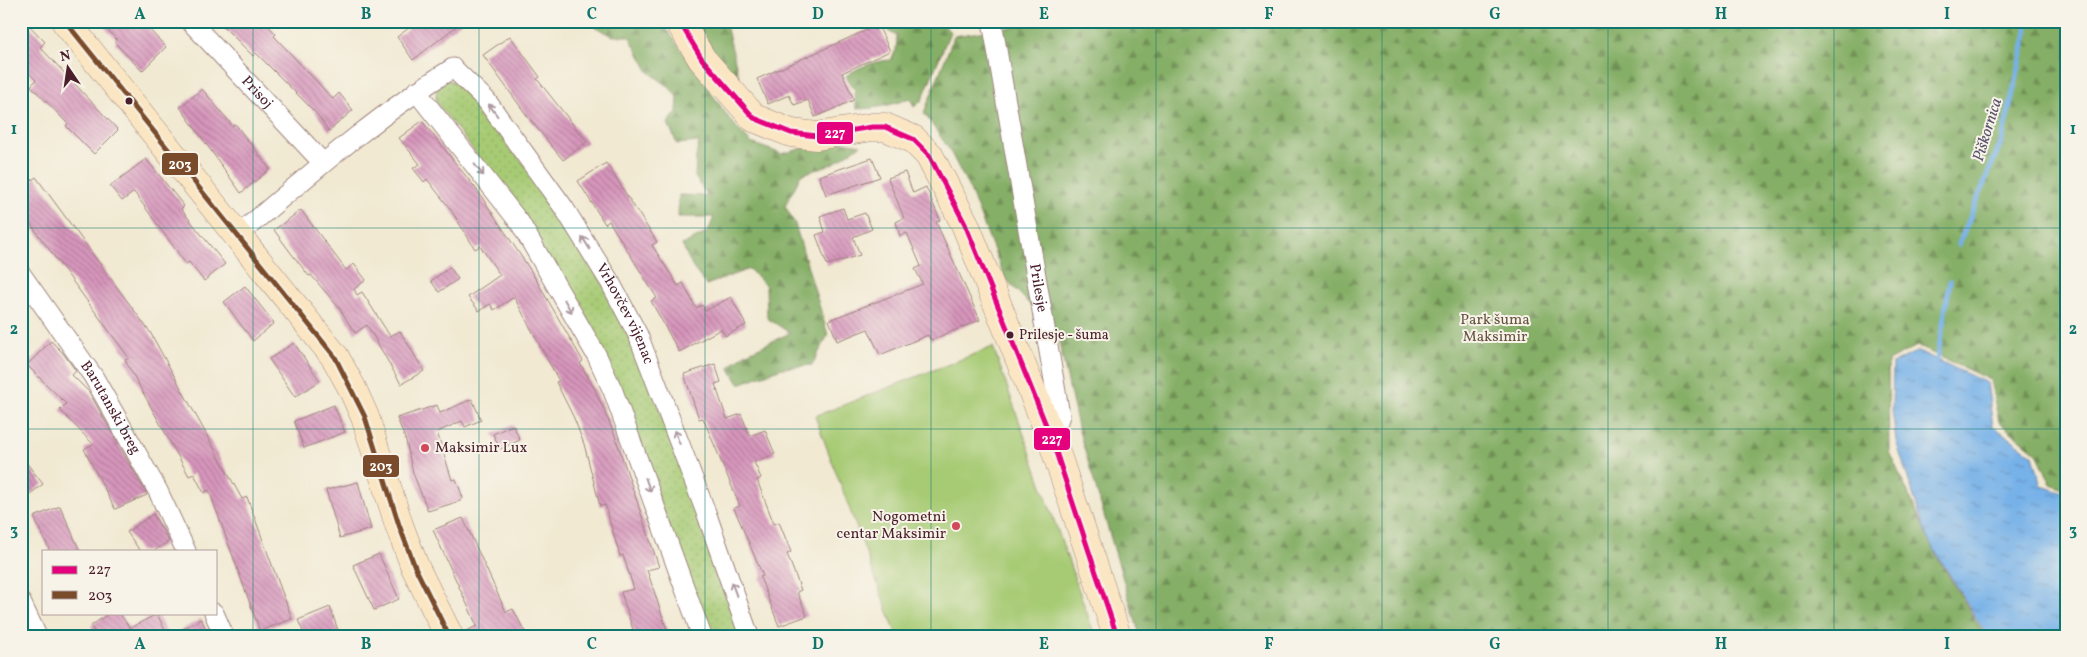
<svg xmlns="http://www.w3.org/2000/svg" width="2087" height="657" font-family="Vollkorn,serif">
<defs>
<pattern id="grass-dots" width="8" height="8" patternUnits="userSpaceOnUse" patternTransform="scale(1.25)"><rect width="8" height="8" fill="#a7cb75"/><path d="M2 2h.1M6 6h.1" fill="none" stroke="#91ae65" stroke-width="1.8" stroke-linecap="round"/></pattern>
<pattern id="forest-firs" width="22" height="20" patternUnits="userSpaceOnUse" patternTransform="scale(1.25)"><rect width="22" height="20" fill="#85af66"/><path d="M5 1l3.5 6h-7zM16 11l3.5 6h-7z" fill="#6f8e54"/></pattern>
<pattern id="water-ripples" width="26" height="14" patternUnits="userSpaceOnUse" patternTransform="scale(1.25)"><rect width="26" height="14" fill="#76b1e8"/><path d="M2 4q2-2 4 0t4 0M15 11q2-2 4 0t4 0" fill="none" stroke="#638fbc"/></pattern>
<pattern id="building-back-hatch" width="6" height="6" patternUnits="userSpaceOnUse" patternTransform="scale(1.25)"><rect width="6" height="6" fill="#d796bc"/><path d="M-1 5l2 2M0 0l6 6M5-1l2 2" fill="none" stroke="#b07a99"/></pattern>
</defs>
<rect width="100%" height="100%" fill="#f7f3e8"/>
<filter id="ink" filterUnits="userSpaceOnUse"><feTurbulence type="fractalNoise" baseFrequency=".02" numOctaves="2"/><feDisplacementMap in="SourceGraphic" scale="10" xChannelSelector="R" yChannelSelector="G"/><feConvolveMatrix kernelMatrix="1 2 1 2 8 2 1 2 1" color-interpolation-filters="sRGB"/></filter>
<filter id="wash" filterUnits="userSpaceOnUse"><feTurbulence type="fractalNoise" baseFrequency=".0096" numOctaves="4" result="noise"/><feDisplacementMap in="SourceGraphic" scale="20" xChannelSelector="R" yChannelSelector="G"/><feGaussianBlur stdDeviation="1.12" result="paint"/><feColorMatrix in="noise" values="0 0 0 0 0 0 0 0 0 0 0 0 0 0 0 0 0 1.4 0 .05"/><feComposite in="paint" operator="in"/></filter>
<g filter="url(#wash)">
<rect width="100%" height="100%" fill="#f1e9d2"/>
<path fill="url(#grass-dots)" stroke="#787550" d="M446,81H458L463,84L546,193L610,295L652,388L742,636H709L620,393L522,213L437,103C434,92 438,87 446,81Z"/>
<g fill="url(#forest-firs)" stroke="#686748">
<path d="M584,21H661L731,121L751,143L782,154L833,140L861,145L834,163L801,175L785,206L795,224L828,335L812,365L782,368L739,384L729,367L745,354L790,333L767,318L766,286L749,269L706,285L693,268L682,245L708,232L714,217H678L679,195L708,196L695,177L696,157L699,142L677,144L668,123L677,112L678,97L668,86L649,72L629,36H613Z"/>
<path d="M691,21H722L727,29L739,77L718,62Z"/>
<path d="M886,21H940L950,32L922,100L914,107L910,98C893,105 874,109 856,109L855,90L846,76C859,66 875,61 891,60L896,50L897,36L888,31L891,24Z"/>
<path d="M1051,21H2066V490L2051,484L2037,453L1999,422L1990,380L1917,346L1888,361L1889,451L1935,553L1985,636H1140L1079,431L1057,333L1005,278L970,190L949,149L924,113L954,36Z"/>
</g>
<path fill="#a7cb75" stroke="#787550" d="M993,347L1095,636H897L815,416Z"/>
<path fill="url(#water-ripples)" stroke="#60688a" d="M1918,351L1987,383L1993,426L2033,455L2042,486L2066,494V636H1987L1927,538L1896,441L1892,410L1893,363Z"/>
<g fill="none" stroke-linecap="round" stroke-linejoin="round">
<g stroke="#76b1e8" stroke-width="5">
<path d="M1959,244L2002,140L2027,32L2026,21"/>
<path d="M1937,360L1950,281"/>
</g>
</g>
<g id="blocks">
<g fill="url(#building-back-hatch)">
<path d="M21,21H25L45,42L40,47L118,130L94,154L66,126L68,124L31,86L36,80L21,65Z"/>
<path d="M99,21H141L166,47L142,71L115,43L117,40Z"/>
<path d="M218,21H264L276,34L274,36L333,99L339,93L353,110L329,131L316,113L256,53L253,56Z"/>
<path d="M418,21H463L413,60L397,37Z"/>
<path d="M878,25L890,51L842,73L854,100L815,117L808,100L794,105L789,95L768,104L757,79Z"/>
<path d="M510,36L540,77L537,79L587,142L563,160L528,117L483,55Z"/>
<path d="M202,89L233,126L235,124L270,169L241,193L180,107Z"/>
<path d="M422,121L477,190L531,271L583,361L580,363L595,390L614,433L659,567L647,570L669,636H635L621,592L634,589L623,555L620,556L605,505L600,506L584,444L574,418L556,382L559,381L514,297L494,310L490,304L479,311L468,297L500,275L480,246L475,249L451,210L427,179L424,182L413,168L420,164L399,138Z"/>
<path d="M872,158L880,177L826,195L819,176Z"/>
<path d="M146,159L184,206L181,209L225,264L204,281L189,262L186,264L134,192L122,201L110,186Z"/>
<path d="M606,163L657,242L652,245L678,286L683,283L696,308L702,305L705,311L731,297L746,325L725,336L721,329L679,352L651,301L657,298L609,221L605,224L578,181Z"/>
<path d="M905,172L913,193L926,187L940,220L936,222L980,320L931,340L928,335L880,355L868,329L837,341L829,320L923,284L915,269L921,266L907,233L900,236L896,222L904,218L888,178Z"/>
<path d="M36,177L150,332L242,499L247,497L292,619L260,631L209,490L204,493L194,474L189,476L125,360L129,358L21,211V188Z"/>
<path d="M843,208L847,219L865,213L872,229L853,237L860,255L827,265L816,235L825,232L820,216Z"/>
<path d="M301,210L346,270L354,264L366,280L354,289L357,295L362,292L390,336L400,331L424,371L401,384L367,325L355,333L340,309L311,275L309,276L291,253L274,230Z"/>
<path d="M450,267L458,279L439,292L431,281Z"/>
<path d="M245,286L274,323L253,341L224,302Z"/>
<path d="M51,341L63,353L76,371L72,375L89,392L147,495L115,509L84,449L93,444L60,410L66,404L27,365Z"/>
<path d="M294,343L320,381L295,397L269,359Z"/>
<path d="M715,364L721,382L715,384L727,419L741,414L750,436L765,430L775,454L754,462L761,478L757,480L774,524L779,522L791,552L787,554L801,590L797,592L807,616L779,626L760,577L763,576L734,508L740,506L703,418L699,419L684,374Z"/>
<path d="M472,399L481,420L465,427L462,421L437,432L452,480L456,479L463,498L460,501L428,511L413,473L406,441L397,418L437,405L440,413Z"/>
<path d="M334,405L345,432L304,448L294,421Z"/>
<path d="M513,425L520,440L500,449L493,434Z"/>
<path d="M21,456L43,484L21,501Z"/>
<path d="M358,482L371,529L340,538L326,490Z"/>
<path d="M60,506L80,551H50L34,517Z"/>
<path d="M153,514L169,541L154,551H140L127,532Z"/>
<path d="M463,518L506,612L513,609L525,632L517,636H464V632L477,626L433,530Z"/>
<path d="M379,554L399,599L374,610L353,565Z"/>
<path d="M330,607L340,636H305L298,620Z"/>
<path d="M109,613H119L130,628L157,614L168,636H97L91,626Z"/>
<path d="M201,619L210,636H170Z"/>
</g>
</g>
</g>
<g filter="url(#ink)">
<use href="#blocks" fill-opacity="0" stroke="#9e847e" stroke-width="1"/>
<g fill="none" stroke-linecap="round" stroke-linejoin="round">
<g stroke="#9e847e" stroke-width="21">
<g id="street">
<path id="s1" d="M190,21L323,163"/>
<path id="s2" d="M992,21L1060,415L1052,440"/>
<path d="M416,91L520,223L597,356L613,391L702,636"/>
<path id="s3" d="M238,235C307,177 376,116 453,68L486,100L564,208L610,282L638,335L707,515L749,636"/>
<path id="s4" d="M21,274L93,376L158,491L186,551"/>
<path d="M21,602L37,636"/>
<path d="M214,613L224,636"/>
</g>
</g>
<g stroke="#9e847e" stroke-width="29">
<g id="secondary">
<path d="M65,21L335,357L352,388L365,417L399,525L415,567L449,636"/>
<path d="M679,21L702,59L754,118L791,133L817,136L872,127H885L913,139L929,155L965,224L1052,440L1117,636"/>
</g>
</g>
<use href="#street" stroke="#fff" stroke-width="19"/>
<use href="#secondary" stroke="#fbe6c4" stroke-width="28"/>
<g stroke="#f7f3e8" stroke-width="9">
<path id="bus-1" d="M679,21L702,59L754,118L791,133L817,136L872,127H885L913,139L929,155L965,224L1052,440L1117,636"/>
</g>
<g stroke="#f7f3e8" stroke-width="9">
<path id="bus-2" d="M65,21L335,357L365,417L399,525L415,567L449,636"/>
</g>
<use href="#bus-1" stroke="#e5007d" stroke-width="5"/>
<use href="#bus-2" stroke="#7a4b2a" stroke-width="5"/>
</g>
<defs><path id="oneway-shaft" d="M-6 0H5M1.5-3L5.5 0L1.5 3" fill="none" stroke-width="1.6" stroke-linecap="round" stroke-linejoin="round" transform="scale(1.25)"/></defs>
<g stroke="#ae9aa0">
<use href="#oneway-shaft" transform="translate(493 110) rotate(-126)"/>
<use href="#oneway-shaft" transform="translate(479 170) rotate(51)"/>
<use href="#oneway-shaft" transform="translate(586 243) rotate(-122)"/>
<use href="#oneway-shaft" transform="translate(568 306) rotate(60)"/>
<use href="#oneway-shaft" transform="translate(677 437) rotate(-111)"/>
<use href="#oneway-shaft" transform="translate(648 485) rotate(70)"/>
<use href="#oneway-shaft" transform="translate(734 589) rotate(-110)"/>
</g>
</g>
<path fill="none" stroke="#0f766e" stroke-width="1" stroke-opacity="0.55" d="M253,21V636M479,21V636M705,21V636M931,21V636M1156,21V636M1382,21V636M1608,21V636M1834,21V636M21,228H2066M21,429H2066"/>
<g fill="#4a1f2b" stroke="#f7f3e8" stroke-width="2">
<circle cx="129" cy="101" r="4.5"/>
<circle cx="1010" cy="335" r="4.5"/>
</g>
<g fill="#d1495b" stroke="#f7f3e8" stroke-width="2">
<circle cx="425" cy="448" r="5"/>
<circle cx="956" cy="526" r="5"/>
</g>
<g text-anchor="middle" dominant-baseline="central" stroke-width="4" stroke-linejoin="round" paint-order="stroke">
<g font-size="14" fill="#4a1f2b" stroke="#f7f3e8" text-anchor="start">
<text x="1019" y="335">Prilesje - šuma</text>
</g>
<g font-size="15" fill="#4a1f2b" stroke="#f7f3e8">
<text stroke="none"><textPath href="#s1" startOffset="98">Prisoj</textPath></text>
<text stroke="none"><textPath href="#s2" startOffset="271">Prilesje</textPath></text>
<text stroke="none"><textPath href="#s3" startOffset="574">Vrhovčev vijenac</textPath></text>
<text stroke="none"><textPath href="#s4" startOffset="161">Barutanski breg</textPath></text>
</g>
<g font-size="15" fill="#665341" stroke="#f7f3e8">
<text x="1495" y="320">Park šuma<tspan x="1495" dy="17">Maksimir</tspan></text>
</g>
<g font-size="15" fill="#4a1f2b" stroke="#f7f3e8" text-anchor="start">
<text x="435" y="448">Maksimir Lux</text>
<text x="946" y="517" text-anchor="end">Nogometni<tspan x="946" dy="17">centar Maksimir</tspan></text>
</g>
<g font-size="16" font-style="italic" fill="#59526d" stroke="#f7f3e8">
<text transform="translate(1988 130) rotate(-73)">Piškornica</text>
</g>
</g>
<g stroke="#f7f3e8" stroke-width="2">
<rect x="816" y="121" width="38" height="24" rx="5" fill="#e5007d"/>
<rect x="161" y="152" width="38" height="24" rx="5" fill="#7a4b2a"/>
<rect x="1033" y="427" width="38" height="24" rx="5" fill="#e5007d"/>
<rect x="362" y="454" width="38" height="24" rx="5" fill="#7a4b2a"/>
</g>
<g font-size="14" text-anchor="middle" font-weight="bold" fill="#fff">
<text x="835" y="138">227</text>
<text x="180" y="169">203</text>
<text x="1052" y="444">227</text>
<text x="381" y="471">203</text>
</g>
<rect width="2087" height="657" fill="none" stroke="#f7f3e8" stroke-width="55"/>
<rect x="42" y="550" width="175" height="65" fill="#f7f3e8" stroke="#b29e9c"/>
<rect x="52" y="566" width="25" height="8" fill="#e5007d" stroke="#b29e9c"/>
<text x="88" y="574" font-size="15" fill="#4a1f2b">227</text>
<rect x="52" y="591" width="25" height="8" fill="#7a4b2a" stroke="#b29e9c"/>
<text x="88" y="600" font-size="15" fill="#4a1f2b">203</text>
<g transform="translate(68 68) rotate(347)" stroke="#f7f3e8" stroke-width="4" paint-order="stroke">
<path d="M0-4L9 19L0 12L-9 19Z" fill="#4a1f2b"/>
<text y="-8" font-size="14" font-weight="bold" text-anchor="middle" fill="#4a1f2b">N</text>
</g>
<rect x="28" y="28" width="2032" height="602" fill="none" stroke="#0f766e" stroke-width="2"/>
<g font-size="16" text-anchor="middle" font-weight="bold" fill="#0f766e">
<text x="140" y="19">A</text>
<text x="366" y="19">B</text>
<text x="592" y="19">C</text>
<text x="818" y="19">D</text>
<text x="1044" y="19">E</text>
<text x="1269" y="19">F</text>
<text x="1495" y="19">G</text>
<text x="1721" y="19">H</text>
<text x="1947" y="19">I</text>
<text x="14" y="134">1</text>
<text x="2073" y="134">1</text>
<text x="14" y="334">2</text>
<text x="2073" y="334">2</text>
<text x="14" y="535">3</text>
<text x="2073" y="535">3</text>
<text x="140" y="649">A</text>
<text x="366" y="649">B</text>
<text x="592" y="649">C</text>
<text x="818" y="649">D</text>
<text x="1044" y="649">E</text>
<text x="1269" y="649">F</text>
<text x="1495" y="649">G</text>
<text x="1721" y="649">H</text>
<text x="1947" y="649">I</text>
</g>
</svg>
